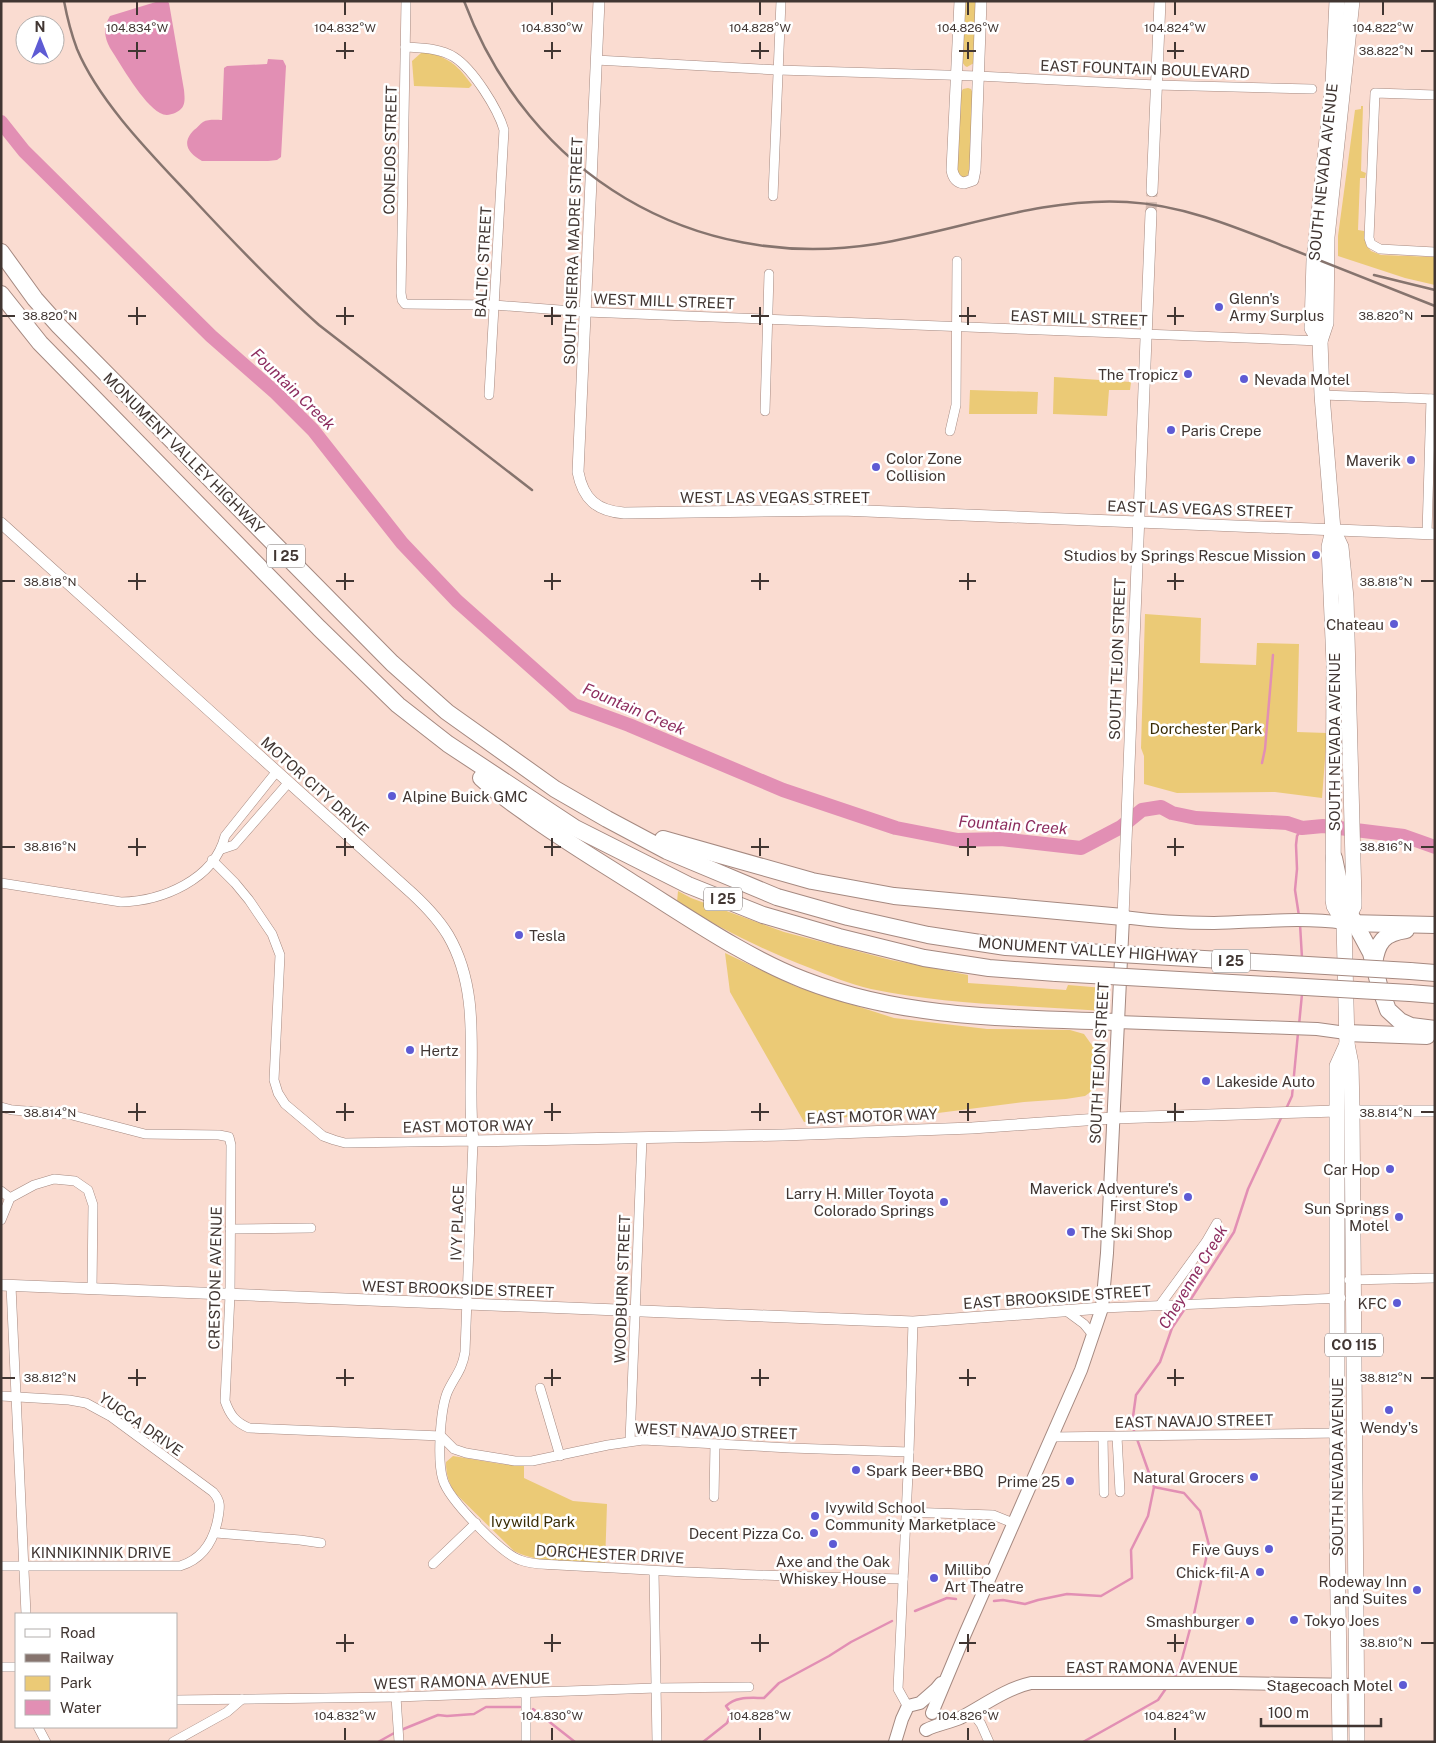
<svg xmlns="http://www.w3.org/2000/svg" width="1436" height="1743" font-family="'Public Sans',sans-serif">
<rect width="100%" height="100%" fill="#fadcd1"/>
<g fill="#ebca76">
<path d="M964,1H977L974,63L967,67L965,66L962,62Z"/>
<path d="M428,52C452,60 457,65 472,85L469,88L414,86L412,61L421,53Z"/>
<path d="M968,88L971,89L973,94L970,172L965,178L961,177L957,173L961,92L963,89Z"/>
<path d="M1361,106H1363L1361,171L1366,173L1365,178H1360L1358,230L1364,231L1366,245L1371,251L1381,255L1435,257V285L1405,278L1338,256V236L1355,110L1361,109Z"/>
<path d="M1054,377L1131,382L1130,390H1109L1107,416L1053,414Z"/>
<path d="M970,390L1038,392L1037,414H969Z"/>
<path d="M1145,614L1201,618L1200,663L1256,665L1257,643L1299,644L1297,732L1327,733L1322,798L1275,792L1177,793L1144,784V756L1141,748Z"/>
<path d="M678,891L691,898L784,932L891,960L968,975V983L1066,990L1068,985L1104,988L1102,1011C1025,1005 947,1005 871,989C850,984 830,976 810,968C763,950 719,928 677,902Z"/>
<path d="M725,953L797,987L894,1018L987,1029L1070,1030L1084,1034L1094,1048L1097,1064L1096,1088L1085,1096L1066,1099L1024,1102L938,1113H883L804,1122L730,992Z"/>
<path d="M453,1456L501,1464L524,1466V1478L573,1501L607,1504L605,1565C577,1562 539,1564 514,1551L456,1494C449,1484 446,1475 446,1462Z"/>
</g>
<g fill="#e28fb4">
<path d="M159,1H167L169,3L184,90C185,101 186,108 175,113C170,115 165,116 160,113C143,104 121,65 110,48C104,36 103,28 110,16Z"/>
<path d="M268,59L283,60L286,66L281,157L277,160L268,161H202C188,153 181,143 194,130C197,128 200,124 203,122C208,119 217,120 222,120L224,68L227,66L267,64Z"/>
</g>
<g fill="none" stroke-linecap="round" stroke-linejoin="round">
<g stroke="#e28fb4" stroke-width="2.5">
<path d="M1262,763L1265,749L1273,655"/>
<path d="M1299,916L1295,890L1297,869L1296,845L1297,836L1302,828"/>
<path d="M1300,924L1302,958"/>
<path d="M1299,1025L1302,994"/>
<path d="M1286,1109L1292,1096L1298,1033"/>
<path d="M1189,1302L1234,1232L1248,1189L1282,1116"/>
<path d="M1135,1434L1132,1424L1136,1395L1160,1362L1172,1328L1186,1307"/>
<path d="M1137,1439L1154,1487L1184,1493L1200,1511L1209,1545L1194,1614L1179,1670L1173,1679"/>
<path d="M994,1601L1003,1600L1025,1604L1038,1600L1067,1594L1101,1596L1132,1578L1131,1550L1148,1516L1154,1487"/>
<path d="M915,1611L947,1598L956,1599"/>
<path d="M533,1709L575,1742"/>
<path d="M401,1730L438,1715L447,1716L474,1714L486,1707H520"/>
<path d="M378,1742L396,1732"/>
<path d="M703,1742L727,1723L731,1713L726,1706C736,1696 750,1698 764,1698L779,1683L829,1656L851,1642L892,1621"/>
<path d="M1083,1742L1158,1700L1167,1687"/>
</g>
<path stroke="#e28fb4" stroke-width="14" d="M1,122L24,151L211,336L276,393L313,430L402,543L457,601L574,705L629,725L783,790L896,828L958,840L1001,839L1081,848L1121,827L1142,810L1161,807L1172,813L1196,818L1287,823L1302,828L1323,826L1404,836L1435,847"/>
<path stroke="#d5bbb1" stroke-width="11" stroke-dasharray="11 5.5" stroke-linecap="butt" d="M1151,213L1152,191"/>
<g stroke="#a58980" stroke-width="10">
<g id="minor">
<path d="M406,1L401,293L402,300L405,304L494,305L586,312L1320,341"/>
<path d="M405,47C421,48 440,48 454,57C473,69 498,109 504,130L489,395"/>
<path d="M596,60L778,70L978,76L1156,85L1312,89"/>
<path d="M1435,95L1375,93L1369,238L1371,244L1380,249L1435,252"/>
<path d="M773,196L781,1"/>
<path d="M1322,395L1435,399"/>
<path d="M765,411L769,274"/>
<path d="M950,431L956,405L957,261"/>
<path d="M1427,533L1431,399"/>
<path d="M222,849L234,845L289,782"/>
<path d="M212,860L235,883L249,900L272,934L280,955L274,1080L278,1093L285,1104L323,1136L334,1140L345,1143L473,1141L465,1352C462,1371 454,1377 447,1393C440,1412 437,1461 443,1480C449,1500 501,1553 520,1560C532,1565 545,1564 558,1565C577,1566 596,1567 614,1568C710,1574 807,1577 903,1579"/>
<path d="M1,883L121,902C162,901 214,880 225,836L277,771"/>
<path d="M1,1107L12,1110L68,1114L145,1134L219,1135L229,1137L231,1145L230,1295L225,1401C230,1415 235,1422 249,1428L441,1436L454,1449L466,1453L515,1461H532L608,1445L643,1440L790,1448L909,1452"/>
<path d="M1,1191L10,1198"/>
<path d="M1,1220L10,1198L34,1185L54,1179L75,1181L88,1190L93,1205L92,1289"/>
<path d="M230,1229L311,1228"/>
<path d="M1349,1280L1435,1278"/>
<path d="M11,1286L26,1614"/>
<path d="M1160,1305L1206,1242L1217,1223"/>
<path d="M1102,1308L1341,1298"/>
<path d="M1065,1310L1084,1324L1093,1335"/>
<path d="M540,1388L560,1456"/>
<path d="M1,1396L69,1400L86,1403L110,1416L213,1492C221,1501 220,1507 218,1518C214,1540 203,1559 180,1566H1"/>
<path d="M1052,1437L1337,1433"/>
<path d="M1103,1437L1104,1493"/>
<path d="M1117,1437L1120,1492"/>
<path d="M630,1441L642,1138"/>
<path d="M714,1497L715,1444"/>
<path d="M906,1512L993,1515L1013,1523"/>
<path d="M216,1533L300,1540L321,1543"/>
<path d="M433,1564L476,1523"/>
<path d="M654,1571L657,1742"/>
<path d="M1,1667H16"/>
<path d="M396,1697L399,1742"/>
<path d="M176,1700L396,1697L656,1688L749,1687"/>
<path d="M908,1707L898,1689L909,1452L913,1322"/>
<path d="M972,1712L981,1724L989,1742"/>
<path d="M38,1727L46,1742"/>
<path d="M173,1742L227,1712L242,1699"/>
<path d="M526,1742V1693"/>
</g>
</g>
<g stroke="#a58980" stroke-width="12">
<g id="tertiary">
<path d="M599,1L578,472C583,499 597,511 624,513L842,510L1435,534"/>
<path d="M960,1L952,170C953,176 956,182 964,183L973,180L975,170L981,1"/>
<path d="M1152,191L1160,1"/>
<path d="M1,523L405,887C421,901 437,917 448,935C485,998 465,1073 473,1141L783,1135L972,1128L1113,1118L1337,1111"/>
<path d="M1123,917L1151,213"/>
<path d="M1352,1111H1435"/>
<path d="M1,1285L913,1322L1102,1308"/>
</g>
</g>
<g stroke="#a58980" stroke-width="14">
<g id="secondary">
<path d="M1117,1022L1317,1029L1346,1033"/>
<path d="M932,1713L965,1634L1081,1370L1102,1308L1107,1253L1123,917C1153,921 1184,923 1214,923C1258,922 1301,917 1344,923"/>
<path d="M926,1730C937,1724 949,1723 960,1718C983,1706 1005,1689 1031,1683H1231L1356,1685"/>
<path d="M895,1742L902,1719L908,1706L920,1703L936,1689L941,1683"/>
</g>
</g>
<g stroke="#a58980" stroke-width="16">
<g id="primary">
<path d="M1320,341L1312,328L1314,260L1333,83L1337,1"/>
<path d="M1333,530L1329,547L1334,663L1333,900L1334,906L1344,923"/>
<path d="M1345,922L1354,906V899L1346,598L1341,547L1333,530L1322,395L1320,341L1326,323L1327,237L1352,1"/>
</g>
</g>
<g stroke="#a58980" stroke-width="16">
<g id="trunk">
<path d="M1344,923L1347,1044L1351,1064L1352,1111L1357,1742"/>
<path d="M1340,1742L1337,1531V1066L1347,1044"/>
</g>
</g>
<g stroke="#a58980" stroke-width="18">
<g id="motorway">
<path d="M1,252L35,299L59,326L392,663L447,712L555,789L607,819L667,851L777,897L848,917L928,935L1006,947L1052,950"/>
<path d="M1,294L40,343L90,394L319,628L398,705L448,744L575,828L688,885L763,915L839,937L924,958L989,968L1056,973"/>
<path d="M481,778C495,791 510,802 526,813C560,838 597,860 633,883C688,917 743,956 804,980C904,1019 1011,1018 1117,1022"/>
<path d="M663,839L812,881L894,896L1123,917"/>
<path d="M1334,858L1343,901L1371,953L1379,985L1388,1010L1400,1021L1411,1026L1435,1029"/>
<path d="M1347,923L1435,925"/>
<path d="M1374,964C1377,942 1384,933 1406,930"/>
<path d="M1410,971L1435,973"/>
<path d="M1410,993L1435,995"/>
<path d="M1346,1033L1427,1036"/>
</g>
</g>
<use href="#minor" stroke="#fff" stroke-width="9"/>
<use href="#tertiary" stroke="#fff" stroke-width="11"/>
<use href="#secondary" stroke="#fff" stroke-width="12"/>
<use href="#primary" stroke="#fff" stroke-width="15"/>
<use href="#trunk" stroke="#fff" stroke-width="15"/>
<use href="#motorway" stroke="#fff" stroke-width="16"/>
<g stroke="#86746e" stroke-width="2.5">
<path d="M64,1C67,17 71,33 77,49C100,104 155,158 195,201C235,244 275,286 319,325L532,490"/>
<path d="M464,1C529,174 692,273 876,244C960,230 1041,197 1127,202C1184,205 1238,228 1291,249C1339,268 1387,287 1435,306"/>
<path d="M1374,275L1435,290"/>
</g>
<g stroke="#a58980" stroke-width="18" stroke-linecap="butt">
<g id="motorway-bridge">
<path d="M1052,950L1410,971"/>
<path d="M1056,973L1410,993"/>
</g>
</g>
<use href="#motorway-bridge" stroke="#fff" stroke-width="16"/>
</g>
<path fill="none" stroke="#413632" stroke-width="2" d="M137,2V15M345,2V15M552,2V15M760,2V15M968,2V15M1175,2V15M1383,2V15M137,42V59M345,42V59M552,42V59M760,42V59M968,42V59M1175,42V59M128,51H146M336,51H354M544,51H561M751,51H769M959,51H976M1167,51H1184M1421,51H1434M137,307V325M345,307V325M552,307V325M760,307V325M968,307V325M1175,307V325M2,316H15M128,316H146M336,316H354M544,316H561M751,316H769M959,316H976M1167,316H1184M1421,316H1434M137,573V590M345,573V590M552,573V590M760,573V590M968,573V590M1175,573V590M2,581H15M128,581H146M336,581H354M544,581H561M751,581H769M959,581H976M1167,581H1184M1421,581H1434M137,838V856M345,838V856M552,838V856M760,838V856M968,838V856M1175,838V856M2,847H15M128,847H146M336,847H354M544,847H561M751,847H769M959,847H976M1167,847H1184M1421,847H1434M137,1103V1121M345,1103V1121M552,1103V1121M760,1103V1121M968,1103V1121M1175,1103V1121M2,1112H15M128,1112H146M336,1112H354M544,1112H561M751,1112H769M959,1112H976M1167,1112H1184M1421,1112H1434M137,1369V1386M345,1369V1386M552,1369V1386M760,1369V1386M968,1369V1386M1175,1369V1386M2,1378H15M128,1378H146M336,1378H354M544,1378H561M751,1378H769M959,1378H976M1167,1378H1184M1421,1378H1434M345,1634V1652M552,1634V1652M760,1634V1652M968,1634V1652M1175,1634V1652M336,1643H354M544,1643H561M751,1643H769M959,1643H976M1167,1643H1184M1421,1643H1434M345,1728V1740M552,1728V1740M760,1728V1740M968,1728V1740M1175,1728V1740"/>
<g fill="#5e5bd4" stroke="#fff" stroke-width="2">
<circle cx="1219" cy="307" r="5"/>
<circle cx="1188" cy="374" r="5"/>
<circle cx="1244" cy="379" r="5"/>
<circle cx="1171" cy="430" r="5"/>
<circle cx="1411" cy="460" r="5"/>
<circle cx="876" cy="467" r="5"/>
<circle cx="1316" cy="555" r="5"/>
<circle cx="1394" cy="624" r="5"/>
<circle cx="392" cy="796" r="5"/>
<circle cx="519" cy="935" r="5"/>
<circle cx="410" cy="1050" r="5"/>
<circle cx="1206" cy="1081" r="5"/>
<circle cx="1390" cy="1169" r="5"/>
<circle cx="1188" cy="1197" r="5"/>
<circle cx="944" cy="1202" r="5"/>
<circle cx="1399" cy="1217" r="5"/>
<circle cx="1071" cy="1232" r="5"/>
<circle cx="1397" cy="1303" r="5"/>
<circle cx="1389" cy="1410" r="5"/>
<circle cx="856" cy="1470" r="5"/>
<circle cx="1254" cy="1477" r="5"/>
<circle cx="1070" cy="1481" r="5"/>
<circle cx="815" cy="1516" r="5"/>
<circle cx="814" cy="1533" r="5"/>
<circle cx="833" cy="1544" r="5"/>
<circle cx="1269" cy="1549" r="5"/>
<circle cx="1260" cy="1572" r="5"/>
<circle cx="934" cy="1578" r="5"/>
<circle cx="1417" cy="1590" r="5"/>
<circle cx="1294" cy="1620" r="5"/>
<circle cx="1250" cy="1621" r="5"/>
<circle cx="1403" cy="1685" r="5"/>
</g>
<g text-anchor="middle" dominant-baseline="central" stroke-width="5" stroke-linejoin="round" paint-order="stroke">
<g fill="#fff" stroke="#7a7270" stroke-width="1">
<rect x="267" y="544.5" width="38" height="23" rx="4"/>
<rect x="704" y="887.5" width="38" height="23" rx="4"/>
<rect x="1212" y="949.5" width="38" height="23" rx="4"/>
<rect x="1325" y="1333.5" width="58" height="23" rx="4"/>
</g>
<g font-size="14" font-weight="bold" fill="#413632">
<text x="286" y="556">I 25</text>
<text x="723" y="899">I 25</text>
<text x="1231" y="961">I 25</text>
<text x="1354" y="1345">CO 115</text>
</g>
<g font-size="15" fill="#413632" stroke="#fff">
<text transform="translate(1145 69) rotate(2)">EAST FOUNTAIN BOULEVARD</text>
<text transform="translate(390 150) rotate(-89)">CONEJOS STREET</text>
<text transform="translate(1323 172) rotate(-84)">SOUTH NEVADA AVENUE</text>
<text transform="translate(573 251) rotate(-88)">SOUTH SIERRA MADRE STREET</text>
<text transform="translate(483 262) rotate(-87)">BALTIC STREET</text>
<text transform="translate(664 301) rotate(2)">WEST MILL STREET</text>
<text transform="translate(1079 318) rotate(2)">EAST MILL STREET</text>
<text transform="translate(184 453) rotate(45)">MONUMENT VALLEY HIGHWAY</text>
<text x="775" y="497">WEST LAS VEGAS STREET</text>
<text transform="translate(1200 509) rotate(2)">EAST LAS VEGAS STREET</text>
<text transform="translate(1117 659) rotate(-88)">SOUTH TEJON STREET</text>
<text transform="translate(1334 742) rotate(-90)">SOUTH NEVADA AVENUE</text>
<text transform="translate(315 786) rotate(42)">MOTOR CITY DRIVE</text>
<text transform="translate(1088 950) rotate(4)">MONUMENT VALLEY HIGHWAY</text>
<text transform="translate(1099 1063) rotate(-87)">SOUTH TEJON STREET</text>
<text transform="translate(872 1116) rotate(-2)">EAST MOTOR WAY</text>
<text transform="translate(468 1126) rotate(-1)">EAST MOTOR WAY</text>
<text transform="translate(457 1223) rotate(-88)">IVY PLACE</text>
<text transform="translate(215 1278) rotate(-89)">CRESTONE AVENUE</text>
<text transform="translate(458 1289) rotate(2)">WEST BROOKSIDE STREET</text>
<text transform="translate(622 1289) rotate(-88)">WOODBURN STREET</text>
<text transform="translate(1057 1297) rotate(-4)">EAST BROOKSIDE STREET</text>
<text transform="translate(1194 1421) rotate(-1)">EAST NAVAJO STREET</text>
<text transform="translate(141 1424) rotate(35)">YUCCA DRIVE</text>
<text transform="translate(716 1431) rotate(2)">WEST NAVAJO STREET</text>
<text transform="translate(1337 1467) rotate(-90)">SOUTH NEVADA AVENUE</text>
<text x="101" y="1552">KINNIKINNIK DRIVE</text>
<text transform="translate(610 1554) rotate(3)">DORCHESTER DRIVE</text>
<text x="1152" y="1667">EAST RAMONA AVENUE</text>
<text transform="translate(462 1681) rotate(-2)">WEST RAMONA AVENUE</text>
</g>
<g font-size="15" fill="#413632" stroke="#fff" text-anchor="end">
<text x="1229" y="298" text-anchor="start">Glenn's<tspan x="1229" dy="17">Army Surplus</tspan></text>
<text x="1178" y="374">The Tropicz</text>
<text x="1254" y="379" text-anchor="start">Nevada Motel</text>
<text x="1181" y="430" text-anchor="start">Paris Crepe</text>
<text x="886" y="458" text-anchor="start">Color Zone<tspan x="886" dy="17">Collision</tspan></text>
<text x="1401" y="460">Maverik</text>
<text x="1306" y="555">Studios by Springs Rescue Mission</text>
<text x="1384" y="624">Chateau</text>
<text x="402" y="796" text-anchor="start">Alpine Buick GMC</text>
<text x="529" y="935" text-anchor="start">Tesla</text>
<text x="420" y="1050" text-anchor="start">Hertz</text>
<text x="1216" y="1081" text-anchor="start">Lakeside Auto</text>
<text x="1380" y="1169">Car Hop</text>
<text x="1178" y="1188">Maverick Adventure's<tspan x="1178" dy="17">First Stop</tspan></text>
<text x="934" y="1193">Larry H. Miller Toyota<tspan x="934" dy="17">Colorado Springs</tspan></text>
<text x="1389" y="1208">Sun Springs<tspan x="1389" dy="17">Motel</tspan></text>
<text x="1081" y="1232" text-anchor="start">The Ski Shop</text>
<text x="1387" y="1303">KFC</text>
<text x="1389" y="1427" text-anchor="middle">Wendy's</text>
<text x="866" y="1470" text-anchor="start">Spark Beer+BBQ</text>
<text x="1244" y="1477">Natural Grocers</text>
<text x="1060" y="1481">Prime 25</text>
<text x="825" y="1507" text-anchor="start">Ivywild School<tspan x="825" dy="17">Community Marketplace</tspan></text>
<text x="804" y="1533">Decent Pizza Co.</text>
<text x="1259" y="1549">Five Guys</text>
<text x="833" y="1561" text-anchor="middle">Axe and the Oak<tspan x="833" dy="17">Whiskey House</tspan></text>
<text x="944" y="1569" text-anchor="start">Millibo<tspan x="944" dy="17">Art Theatre</tspan></text>
<text x="1250" y="1572">Chick-fil-A</text>
<text x="1407" y="1581">Rodeway Inn<tspan x="1407" dy="17">and Suites</tspan></text>
<text x="1304" y="1620" text-anchor="start">Tokyo Joes</text>
<text x="1240" y="1621">Smashburger</text>
<text x="1393" y="1685">Stagecoach Motel</text>
</g>
<g font-size="15" fill="#3a2d06" stroke="#fff">
<text x="1206" y="728">Dorchester Park</text>
<text x="533" y="1521">Ivywild Park</text>
</g>
<g font-size="16" font-style="italic" fill="#8d2d5f" stroke="#fff">
<text transform="translate(293 389) rotate(44)">Fountain Creek</text>
<text transform="translate(634 709) rotate(23)">Fountain Creek</text>
<text transform="translate(1013 825) rotate(4)">Fountain Creek</text>
<text transform="translate(1193 1277) rotate(-59)">Cheyenne Creek</text>
</g>
</g>
<g font-size="12" text-anchor="middle" fill="#413632" stroke="#fff" stroke-width="5" stroke-linejoin="round" paint-order="stroke">
<text x="137" y="32">104.834°W</text>
<text x="345" y="32">104.832°W</text>
<text x="552" y="32">104.830°W</text>
<text x="760" y="32">104.828°W</text>
<text x="968" y="32">104.826°W</text>
<text x="1175" y="32">104.824°W</text>
<text x="1383" y="32">104.822°W</text>
<text x="1386" y="55">38.822°N</text>
<text x="50" y="320">38.820°N</text>
<text x="1386" y="320">38.820°N</text>
<text x="50" y="586">38.818°N</text>
<text x="1386" y="586">38.818°N</text>
<text x="50" y="851">38.816°N</text>
<text x="1386" y="851">38.816°N</text>
<text x="50" y="1117">38.814°N</text>
<text x="1386" y="1117">38.814°N</text>
<text x="50" y="1382">38.812°N</text>
<text x="1386" y="1382">38.812°N</text>
<text x="1386" y="1647">38.810°N</text>
<text x="345" y="1720">104.832°W</text>
<text x="552" y="1720">104.830°W</text>
<text x="760" y="1720">104.828°W</text>
<text x="968" y="1720">104.826°W</text>
<text x="1175" y="1720">104.824°W</text>
</g>
<rect width="1436" height="1743" fill="none" stroke="#413632" stroke-width="5"/>
<rect x="15" y="1613" width="162" height="115" fill="#ffffff" stroke="#b3afad"/>
<rect x="25" y="1629" width="25" height="8" fill="#ffffff" stroke="#b3afad"/>
<text x="60" y="1638" font-size="15" fill="#413632">Road</text>
<rect x="25" y="1654" width="25" height="8" fill="#86746e" stroke="#b3afad"/>
<text x="60" y="1663" font-size="15" fill="#413632">Railway</text>
<rect x="25" y="1676" width="25" height="15" fill="#ebca76" stroke="#b3afad"/>
<text x="60" y="1688" font-size="15" fill="#413632">Park</text>
<rect x="25" y="1700" width="25" height="15" fill="#e28fb4" stroke="#b3afad"/>
<text x="60" y="1713" font-size="15" fill="#413632">Water</text>
<g transform="translate(40 40)"><circle r="24" fill="#ffffff" stroke="#b3afad"/>
<path d="M0-4L9 19L0 12L-9 19Z" fill="#5e5bd4"/>
<text y="-8" font-size="14" font-weight="bold" text-anchor="middle" fill="#413632">N</text>
</g>
<path d="M1261 1718v8h120v-8" fill="none" stroke="#413632" stroke-width="2.5"/>
<text x="1268" y="1718" font-size="15" fill="#413632" stroke="#ffffff" stroke-width="4" paint-order="stroke">100 m</text>
</svg>
